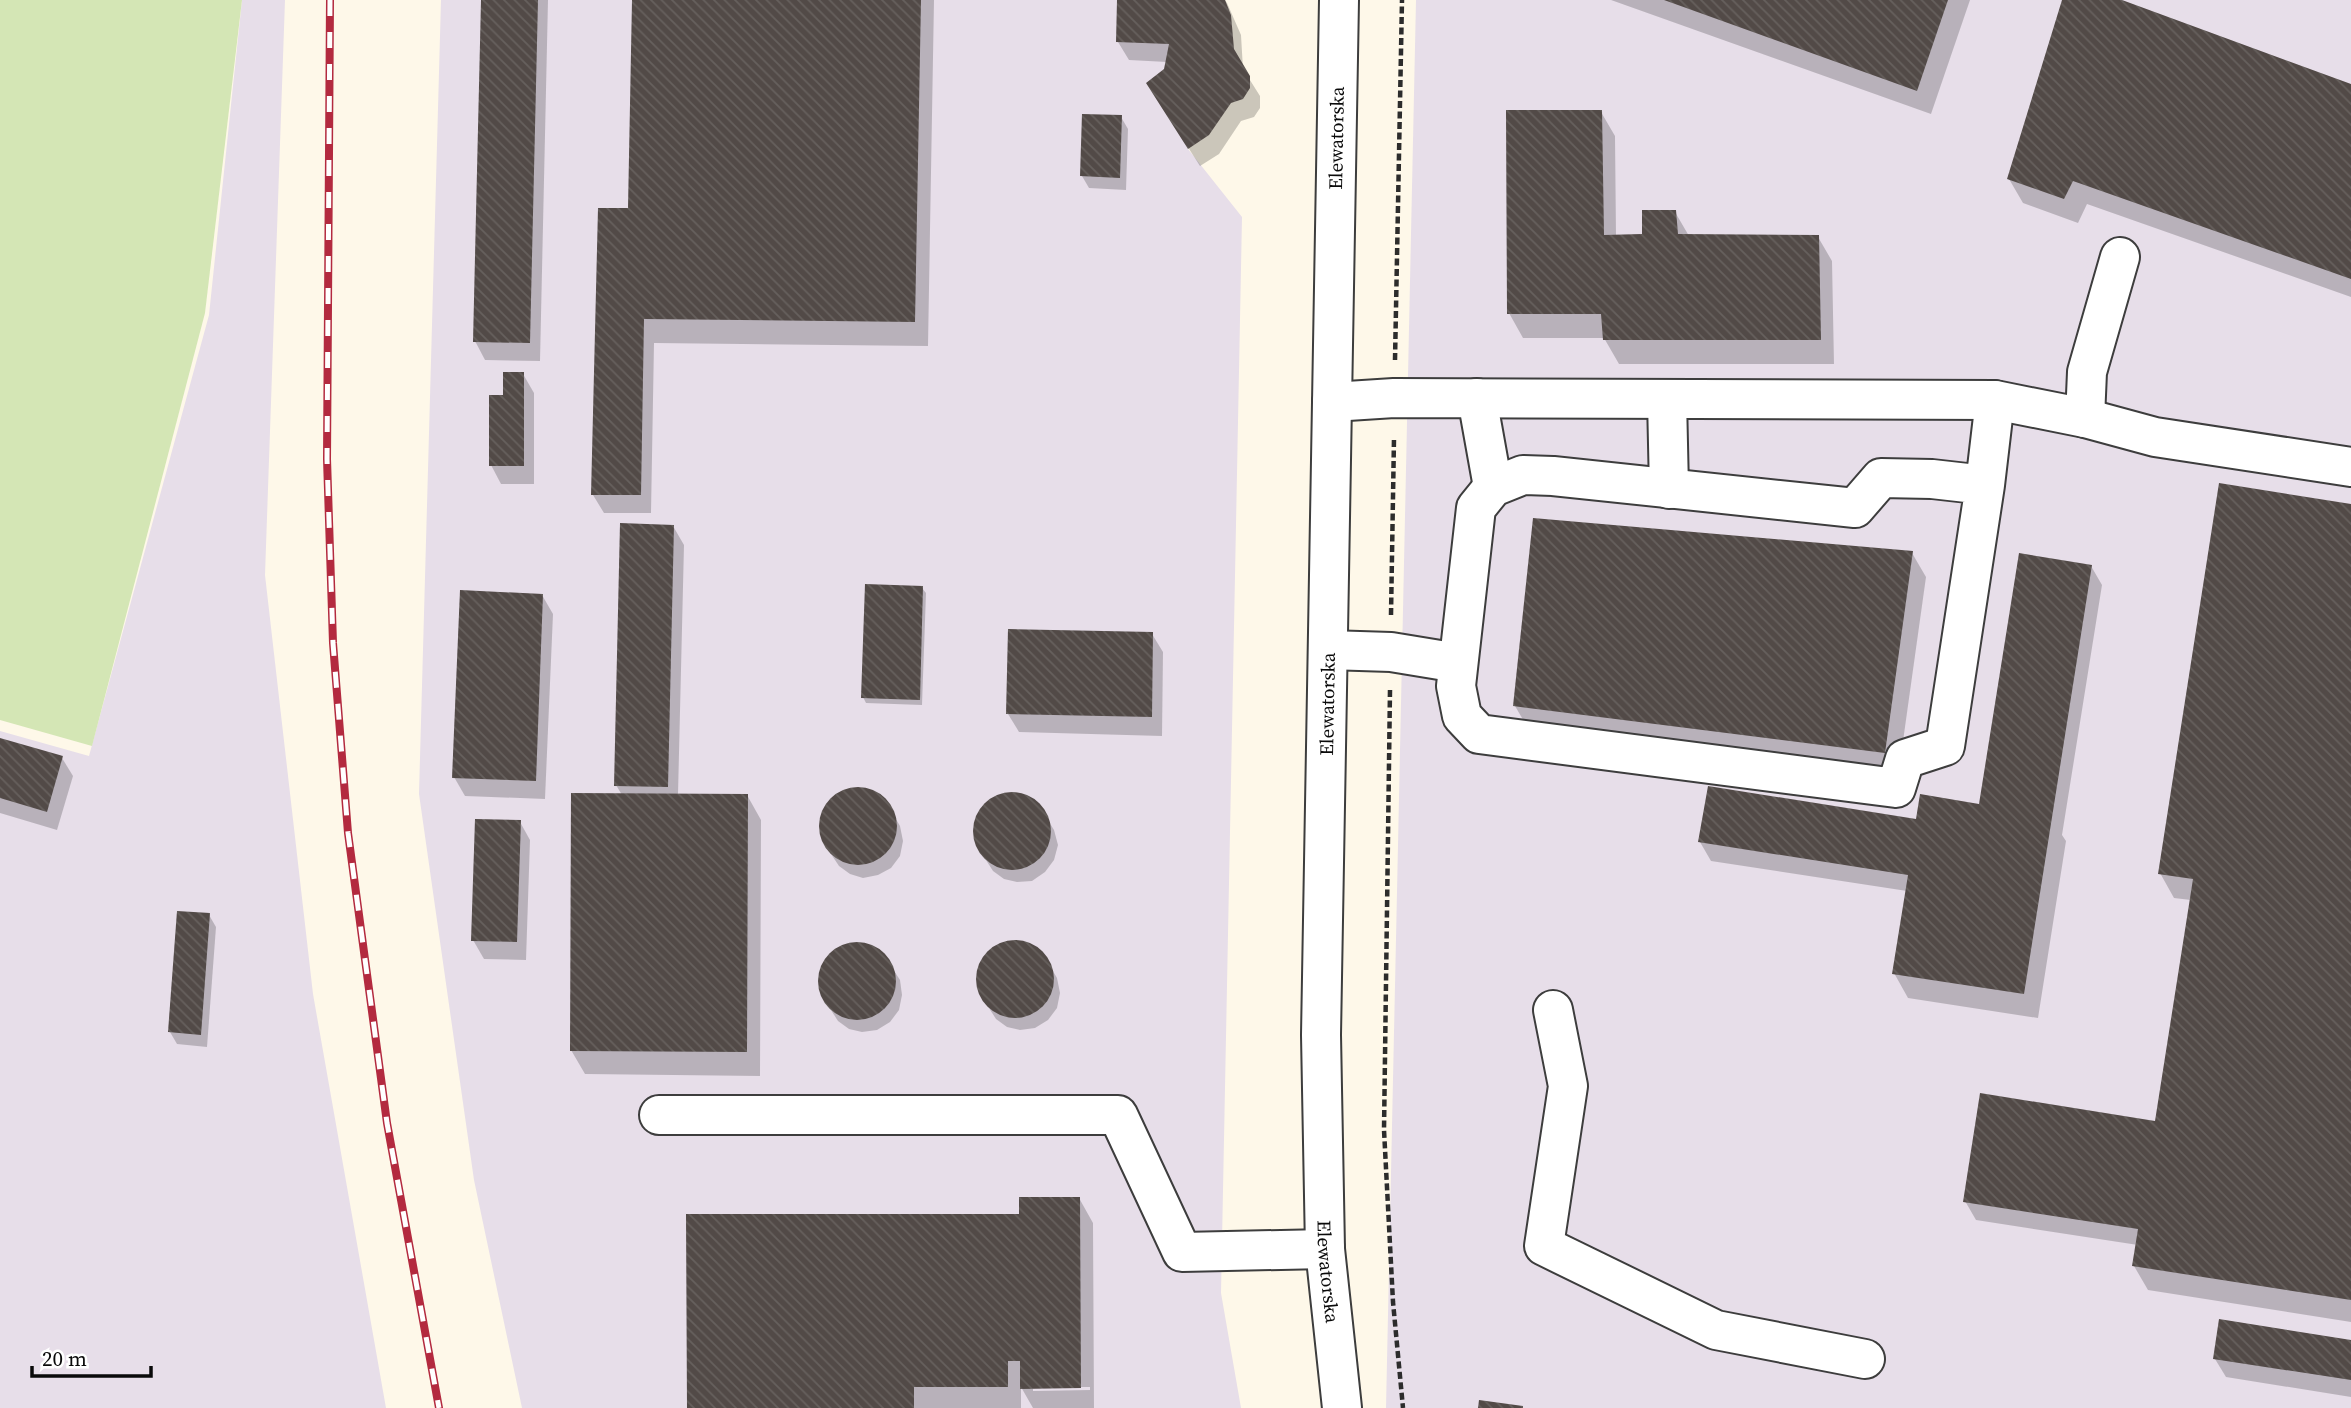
<svg xmlns="http://www.w3.org/2000/svg" width="2351" height="1408" font-family="'Source Serif 4',serif">
<defs>
<pattern id="building-back-hatch" width="6" height="6" patternUnits="userSpaceOnUse" patternTransform="scale(1.75)"><rect width="6" height="6" fill="#524a47"/><path d="M-1 5l2 2M0 0l6 6M5-1l2 2" fill="none" stroke="#66605d"/></pattern>
</defs>
<rect width="100%" height="100%" fill="#fef8e9"/>
<g fill="#e7dee9">
<path d="M242,0H285L265,575L313,994L386,1408H0V731L89,756L209,315Z"/>
<path d="M441,0H1185L1188,149L1242,217L1221,1293L1241,1408H522L474,1180L419,794Z"/>
<path d="M1416,0H2351V1408H1386Z"/>
</g>
<path fill="#d4e6b5" d="M0,0H242L205,313L92,746L0,720Z"/>
<g fill="#0003" fill-rule="evenodd">
<path d="M482,0H548L540,361L485,360L475,341Z"/>
<path d="M634,0H934L928,346L654,343L651,513H604L593,495L630,210Z"/>
<path d="M1119,0H1225L1227,3L1241,35L1243,69L1260,96V108L1254,117L1241,121L1219,154L1200,166L1159,102L1167,62L1129,60L1118,42Z"/>
<path d="M1611,0H1970L1931,114Z"/>
<path d="M2064,0H2117L2351,86V297L2087,204L2078,223L2023,203L2009,179Z"/>
<path d="M1601,112L1615,136L1616,236H1643L1675,212L1689,236L1818,237L1832,261L1834,364H1619L1604,338H1523L1509,313Z"/>
<path d="M1121,117L1128,129L1126,190L1089,188L1082,176Z"/>
<path d="M523,374L534,393V484H501L491,465L505,397Z"/>
<path d="M2351,506V1322L2148,1290L2134,1266L2138,1245L1976,1220L1965,1201L2156,1126L2191,900L2174,898L2160,873Z"/>
<path d="M673,526L684,545L678,795H747L761,820L760,1076L585,1074L571,1050L622,795L616,785Z"/>
<path d="M1912,553L1926,577L1898,777L1529,730L1515,706Z"/>
<path d="M2091,566L2102,585L2062,835L2066,841L2038,1018L1908,998L1894,973L1907,891L1711,861L1700,842L1918,821L1981,805Z"/>
<path d="M922,588L926,593L922,705L866,703L863,697Z"/>
<path d="M542,595L553,614L545,799L465,796L454,777Z"/>
<path d="M1152,634L1163,652L1162,736L1019,732L1008,714Z"/>
<path d="M0,740L62,758L73,776L57,830L0,813Z"/>
<path d="M855,789L871,791L884,799L900,826L903,841L900,856L891,868L878,875L863,878L850,874L839,866L823,842L820,828L822,815L828,803L840,793Z"/>
<path d="M1009,793L1024,796L1038,804L1054,830L1058,845L1054,860L1045,872L1032,881L1017,882L1004,879L993,871L977,846L974,833L976,820L982,808L994,798Z"/>
<path d="M520,822L530,840L526,960L484,959L473,940Z"/>
<path d="M209,915L216,927L207,1047L177,1044L170,1032Z"/>
<path d="M1012,941L1027,943L1041,951L1057,978L1060,993L1057,1008L1048,1020L1035,1028L1020,1030L1007,1027L996,1019L980,994L977,981L979,968L985,955L997,946Z"/>
<path d="M854,943L869,946L883,954L900,980L902,995L899,1010L890,1022L877,1030L862,1032L849,1029L838,1021L822,996L819,983L821,970L827,958L839,948Z"/>
<path d="M1079,1198L1093,1223L1094,1408H1033L1021,1387V1408H688L1021,1215ZM1033,1387H1090V1390L1033,1391Z"/>
<path d="M2351,1342V1397L2226,1377L2215,1359Z"/>
</g>
<g fill="url(#building-back-hatch)">
<path d="M481,0H538L530,343L473,342Z"/>
<path d="M632,0H921L915,322L644,319L641,495H591L598,208H628Z"/>
<path d="M1117,0H1225L1231,15L1234,49L1250,76V88L1243,99L1231,103L1209,135L1188,149L1146,83L1164,69L1169,44L1116,42Z"/>
<path d="M1664,0H1948L1917,91Z"/>
<path d="M2062,0H2122L2351,84V279L2073,181L2064,199L2007,179Z"/>
<path d="M1506,110H1602L1604,235L1642,234V210H1676L1678,234L1819,235L1821,340H1603L1601,314H1507Z"/>
<path d="M1082,114L1122,115L1120,178L1080,176Z"/>
<path d="M503,372H524V466H489V395H503Z"/>
<path d="M2219,483L2351,504V1300L2132,1266L2138,1229L1963,1202L1980,1093L2155,1121L2193,879L2158,874Z"/>
<path d="M1533,518L1913,551L1885,753L1513,706Z"/>
<path d="M620,523L674,525L668,787L614,786Z"/>
<path d="M2019,553L2092,565L2024,994L1892,974L1908,875L1698,842L1708,786L1916,819L1920,794L1979,804Z"/>
<path d="M865,584L923,586L920,700L861,698Z"/>
<path d="M460,590L543,594L536,781L452,778Z"/>
<path d="M1008,629L1153,632L1152,717L1006,714Z"/>
<path d="M0,738L63,756L47,812L0,798Z"/>
<circle cx="858" cy="826" r="39"/>
<circle cx="1012" cy="831" r="39"/>
<path d="M571,793L748,794L747,1052L570,1051Z"/>
<path d="M475,819L521,820L517,942L471,941Z"/>
<path d="M177,911L210,913L201,1035L168,1032Z"/>
<circle cx="1015" cy="979" r="39"/>
<circle cx="857" cy="981" r="39"/>
<path d="M1019,1197H1080L1081,1388L1020,1389V1361H1008V1387H914V1408H687L686,1214H1019Z"/>
<path d="M2219,1319L2351,1340V1380L2213,1359Z"/>
<path d="M1479,1400L1523,1406V1408H1478Z"/>
</g>
<g fill="none" stroke-linecap="round" stroke-linejoin="round">
<g stroke="#3d3d3d" stroke-width="42">
<g id="minor">
<path id="s1" d="M1339,0L1321,1035L1325,1249L1342,1408"/>
<path d="M1477,398L1493,487"/>
<path d="M1667,399L1669,489"/>
<path d="M1332,402L1394,398L1995,400L2085,418L2155,437L2351,467"/>
<path d="M2085,418L2087,372L2120,257"/>
<path d="M1985,485L1945,746L1905,759L1896,788L1479,734L1462,716L1456,686L1476,508L1493,487L1523,475L1553,476L1855,508L1881,478L1932,479L1985,485L1995,400"/>
<path d="M1328,650L1391,652L1458,663"/>
<path d="M1553,1010L1568,1086L1544,1246L1716,1330L1865,1359"/>
<path d="M659,1115H1118L1182,1252L1325,1249"/>
</g>
</g>
<g stroke="#2c2c2c" stroke-width="4.5" stroke-dasharray="7 3.5" stroke-linecap="butt">
<path d="M1395,360L1402,0"/>
<path d="M1391,615L1394,438"/>
<path d="M1390,690L1384,1130L1393,1302L1403,1408"/>
</g>
<use href="#minor" stroke="#fff" stroke-width="38"/>
<g stroke="#b32a3f" stroke-width="8">
<path id="rail" d="M330,0L327,459L333,643L348,833L387,1123L439,1408"/>
</g>
<use href="#rail" stroke="#fff" stroke-width="5" stroke-dasharray="16" stroke-linecap="butt"/>
</g>
<g text-anchor="middle" dominant-baseline="central" stroke-width="7" stroke-linejoin="round" paint-order="stroke">
<g font-size="19" fill="#0a0a0a" stroke="#fff">
<text transform="translate(1336 138) rotate(-89)">Elewatorska</text>
<text transform="translate(1327 704) rotate(-89)">Elewatorska</text>
<text stroke="none"><textPath href="#s1" startOffset="1272">Elewatorska</textPath></text>
</g>
</g>
<path d="M32 1366v10h119v-10" fill="none" stroke="#0a0a0a" stroke-width="3.5"/>
<text x="42" y="1366" font-size="21" fill="#0a0a0a" stroke="#ffffff" stroke-width="5" paint-order="stroke">20 m</text>
</svg>
